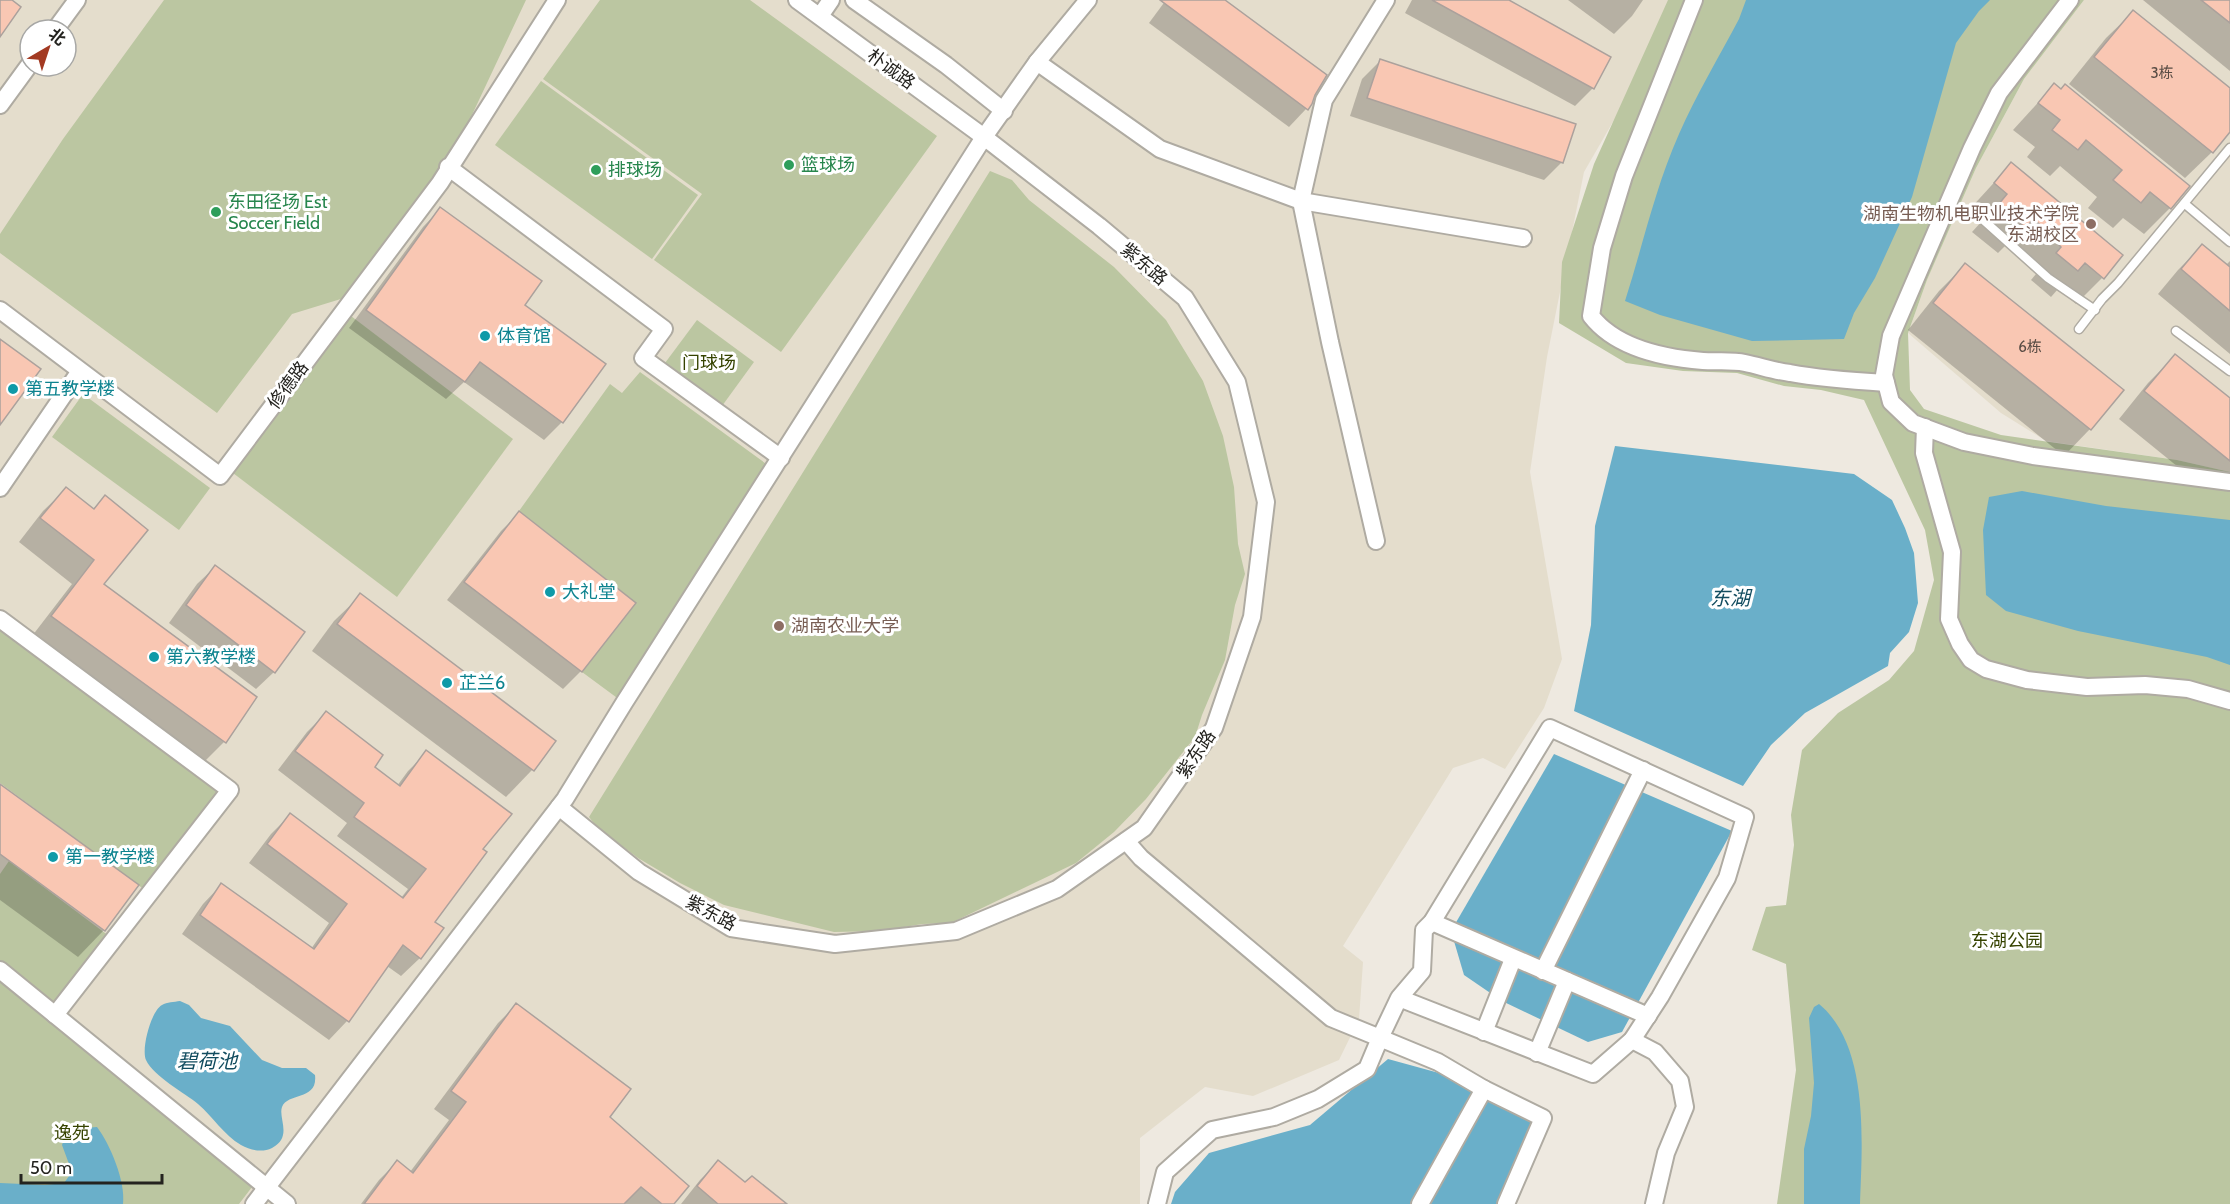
<svg xmlns="http://www.w3.org/2000/svg" width="2230" height="1204" font-family="Cabin,'Noto Sans SC',sans-serif">
<rect width="100%" height="100%" fill="#eee9e0"/>
<g fill="#e4ddcc" fill-rule="evenodd">
<path d="M0,0H1679L1663,35L1584,172L1547,357L1530,472L1562,659L1544,708L1505,769L1483,758L1453,768L1343,946L1363,962L1359,1019L1339,1060L1253,1096L1205,1087L1140,1138V1204H0ZM30,30H66V66H30Z"/>
<path d="M2084,0H2230V472L2177,460L2046,441L2001,413L1908,333L1927,280L1976,168L2024,79Z"/>
</g>
<g fill="#bbc6a1">
<path d="M164,0H526L440,183L357,294L292,314L217,413L0,253V234L63,139Z"/>
<path d="M600,0H750L937,136L781,352L654,260L702,194L543,79Z"/>
<path d="M1668,0H2084L2024,79L1976,168L1927,280L1908,333L1910,390L1924,409L2001,435L2177,460L2230,472V1204H1777L1796,1070L1786,964L1752,950L1766,907L1786,905L1794,845L1791,815L1802,750L1838,713L1889,680L1914,651L1934,580L1925,530L1864,400L1821,390L1784,386L1737,373L1683,371L1626,363L1559,323L1562,262L1594,164Z"/>
<path d="M541,81L698,195L652,259L495,145Z"/>
<path d="M990,171L1012,180L1029,200L1114,267L1166,320L1203,381L1223,436L1234,487L1238,544L1245,574L1235,605L1225,660L1202,715L1195,737L1146,799L1114,832L1076,863L951,923L922,924L881,931L834,932L724,905L680,883L638,858L597,827L589,817Z"/>
<path d="M351,316L513,439L397,597L233,473Z"/>
<path d="M697,320L754,362L722,406L665,363Z"/>
<path d="M640,372L769,466L624,703L582,672L636,603L519,511L610,384L622,393Z"/>
<path d="M83,394L210,488L179,530L52,437Z"/>
<path d="M0,619L230,790L149,893L0,783Z"/>
<path d="M9,861L113,939L55,1015L0,970V874Z"/>
<path d="M0,982L252,1187L239,1204H0Z"/>
</g>
<g fill="#6aafc9">
<path d="M1746,0H1990L1979,11L1956,43L1912,197L1875,278L1854,313L1844,339L1752,341L1660,315L1625,301C1643,245 1655,188 1679,134C1696,95 1719,57 1739,19Z"/>
<path d="M1615,446L1854,474L1892,500L1905,528L1914,553L1918,603L1909,632L1890,653L1888,666L1805,713L1771,745L1743,786L1574,711L1591,625L1595,526Z"/>
<path d="M2022,491L2106,506L2230,520V665L2207,657L2078,631L2006,611L1986,595L1983,530L1989,497Z"/>
<path d="M1554,754L1732,831L1622,1032L1588,1042L1502,1001L1464,975L1451,931Z"/>
<path d="M180,1001L189,1005L201,1018L230,1026L262,1060L282,1068H306L315,1075C318,1101 288,1092 282,1107C278,1118 293,1137 272,1148C262,1153 250,1150 241,1145C224,1135 213,1117 198,1104C185,1093 153,1076 146,1060C141,1049 151,1011 162,1005C167,1002 174,1002 180,1001Z"/>
<path d="M1819,1004C1870,1046 1862,1144 1860,1204H1804V1149L1811,1116L1814,1083L1809,1018L1814,1007Z"/>
<path d="M1388,1059L1439,1073L1538,1120L1501,1204H1171L1175,1192L1209,1153L1310,1125Z"/>
<path d="M97,1127C110,1144 126,1182 123,1204H0V1183L45,1185L64,1183L72,1172L62,1145C68,1130 81,1128 97,1127Z"/>
</g>
<g fill="#0003">
<path d="M1166,0H1223L1314,94L1306,109L1289,127L1149,23Z"/>
<path d="M1412,0H1505L1593,88L1575,106L1405,13Z"/>
<path d="M1568,0H1643L1632,16L1614,34Z"/>
<path d="M2143,0H2230V71Z"/>
<path d="M2133,12L2230,90V129L2212,152L2185,178L2069,84L2106,38Z"/>
<path d="M1380,61L1562,162L1544,180L1350,116L1362,79Z"/>
<path d="M2054,85L2170,208L2144,234L2123,218L2113,228L2088,208L2097,197L2060,166L2050,176L2027,157L2035,147L2013,130Z"/>
<path d="M2011,164L2102,278L2076,304L2058,289L2051,297L2031,280L2036,274L2030,269L2033,267L2006,245L1998,253L1972,232L1982,221L1969,210Z"/>
<path d="M440,209L523,305L562,422L544,440L464,382L446,399L349,328L423,227Z"/>
<path d="M2202,246L2226,265L2230,261V354L2158,294L2178,270Z"/>
<path d="M1965,265L2122,390L2090,429L2064,456L1908,330L1939,291Z"/>
<path d="M2175,356L2230,401V484L2213,470L2199,484L2119,419L2148,383Z"/>
<path d="M66,489L92,510L105,497L102,584L224,742L202,764L29,640L72,584L19,542L43,511Z"/>
<path d="M519,513L581,671L563,689L447,600L501,531Z"/>
<path d="M215,567L274,672L256,689L169,623L197,584Z"/>
<path d="M361,595L554,741L532,770L506,797L312,651L334,621Z"/>
<path d="M326,713L373,767L397,786L408,771L427,752L481,849L433,922L420,958L401,976L387,966L347,1021L329,1040L182,934L203,904L221,885L311,949L329,923L249,863L271,834L290,815L401,898L408,889L337,836L347,823L278,770L307,732Z"/>
<path d="M0,786L137,886L104,930L78,957L0,900Z"/>
<path d="M516,1005L608,1117L672,1204H361L379,1180L397,1162L410,1172L449,1120L434,1109L498,1023Z"/>
<path d="M718,1162L745,1183L785,1204H681L700,1180Z"/>
</g>
<g fill="#f9c7b3" stroke="#aba19c" stroke-width="1.5">
<path d="M0,0H12L21,7L0,37Z"/>
<path d="M1160,0H1225L1327,75L1315,95L1312,104L1308,110Z"/>
<path d="M1432,0H1509L1611,57L1594,89Z"/>
<path d="M2201,0H2230V23Z"/>
<path d="M2133,10L2230,88V132L2213,153L2094,57Z"/>
<path d="M1380,59L1576,124L1563,163L1367,98Z"/>
<path d="M2054,83L2061,89L2065,84L2190,186L2171,209L2150,192L2141,203L2113,180L2122,170L2086,140L2078,150L2052,130L2060,120L2038,103Z"/>
<path d="M2011,162L2123,255L2104,279L2085,263L2078,271L2056,253L2061,247L2056,242L2058,239L2033,219L2026,228L1998,205L2007,194L1994,183Z"/>
<path d="M440,207L542,281L525,305L606,364L563,423L480,362L465,382L366,310Z"/>
<path d="M2202,244L2230,267V311L2181,269Z"/>
<path d="M1965,263L2124,390L2091,430L1933,303Z"/>
<path d="M0,339L41,369L0,425Z"/>
<path d="M2175,354L2230,398V461L2144,391Z"/>
<path d="M66,487L94,509L105,495L148,530L104,584L257,697L226,743L51,616L94,560L40,518Z"/>
<path d="M519,511L636,603L582,672L464,582Z"/>
<path d="M215,565L305,632L275,673L186,605Z"/>
<path d="M360,593L556,741L534,771L337,624Z"/>
<path d="M326,711L383,755L375,767L400,786L426,750L512,814L483,849L487,852L435,922L444,928L421,959L403,945L349,1022L200,915L221,883L314,949L347,904L267,844L290,813L403,898L426,869L354,817L364,803L295,751Z"/>
<path d="M0,784L139,885L105,931L0,854Z"/>
<path d="M516,1003L631,1089L610,1117L689,1186L674,1204H662L641,1187L624,1204H364L397,1160L413,1173L466,1102L451,1091Z"/>
<path d="M718,1160L745,1182L752,1176L787,1204H718L697,1186Z"/>
</g>
<g fill="none" stroke-linecap="round" stroke-linejoin="round">
<g stroke="#afaba2" stroke-width="11">
<g id="lane">
<path d="M2185,204L2230,242"/>
<path d="M1980,217L2048,278L2095,310"/>
<path d="M2079,329L2102,299L2118,283L2230,148"/>
<path d="M2176,331L2230,371"/>
</g>
</g>
<g stroke="#afaba2" stroke-width="20">
<g id="street">
<path d="M854,0L946,65L1004,111"/>
<path d="M1694,0L1624,176L1602,248L1591,316C1616,348 1664,358 1703,361C1717,362 1731,360 1745,363C1760,366 1774,371 1790,373C1822,379 1854,381 1886,383"/>
<path d="M2070,0L1999,93L1972,148L1891,336L1884,375L1891,402L1913,423L1964,442L2033,456L2230,482"/>
<path d="M820,16L831,0"/>
<path d="M55,30L77,0"/>
<path d="M1037,62L1160,149L1301,201L1523,238"/>
<path d="M0,105L30,64"/>
<path d="M448,167L664,329L643,358L781,458"/>
<path d="M0,310L220,476L440,183L557,0"/>
<path d="M1925,427L1924,453L1952,552L1949,619L1960,644L1971,660L1986,669L2027,680L2087,687L2145,685L2188,689L2230,701"/>
<path d="M0,488L80,371"/>
<path d="M1376,541L1330,342L1301,201L1324,100L1386,0"/>
<path d="M0,619L230,790L55,1015"/>
<path d="M559,807L639,872L731,928L835,944L956,931L1057,889L1144,828L1214,728L1252,617L1266,502L1237,382L1185,298L1099,226L984,137L797,0"/>
<path d="M1126,841L1141,858L1331,1018L1380,1038L1399,998L1593,1074L1632,1040L1660,997L1727,878L1745,817L1550,728L1432,922L1424,930L1422,971L1399,998"/>
<path d="M1432,922L1648,1016"/>
<path d="M0,970L287,1204"/>
<path d="M1543,971L1643,770"/>
<path d="M1484,1032L1513,959"/>
<path d="M1632,1040L1655,1052L1680,1081L1685,1107L1666,1153L1654,1204"/>
<path d="M1537,1053L1567,981"/>
<path d="M1484,1089L1543,1118L1506,1204"/>
<path d="M254,1204L565,799L624,703L984,137L1037,62L1088,0"/>
<path d="M1157,1204L1165,1172L1212,1130L1274,1117L1318,1099L1367,1069L1380,1038L1438,1062L1484,1089L1420,1204"/>
</g>
</g>
<use href="#lane" stroke="#fff" stroke-width="8"/>
<use href="#street" stroke="#fff" stroke-width="16"/>
</g>
<g fill="#2e9e5b" stroke="#fff" stroke-width="2">
<circle cx="789" cy="165" r="6"/>
<circle cx="596" cy="170" r="6"/>
<circle cx="216" cy="212" r="6"/>
</g>
<g fill="#8d6e63" stroke="#fff" stroke-width="2">
<circle cx="2091" cy="224" r="6"/>
<circle cx="779" cy="626" r="6"/>
</g>
<g fill="#0f9aa8" stroke="#fff" stroke-width="2">
<circle cx="485" cy="336" r="6"/>
<circle cx="13" cy="389" r="6"/>
<circle cx="550" cy="592" r="6"/>
<circle cx="154" cy="657" r="6"/>
<circle cx="447" cy="683" r="6"/>
<circle cx="53" cy="857" r="6"/>
</g>
<g text-anchor="middle" dominant-baseline="central" stroke-width="6" stroke-linejoin="round" paint-order="stroke">
<g font-size="15" fill="#594c44">
<text x="2162" y="73">3栋</text>
<text x="2030" y="347">6栋</text>
</g>
<g font-size="18" fill="#24231f" stroke="#fff">
<text transform="translate(891 69) rotate(36)">朴诚路</text>
<text transform="translate(1144 264) rotate(40)">紫东路</text>
<text transform="translate(288 385) rotate(-53)">修德路</text>
<text transform="translate(1196 754) rotate(-56)">紫东路</text>
<text transform="translate(711 913) rotate(28)">紫东路</text>
</g>
<g font-size="18" fill="#27864d" stroke="#fff" text-anchor="start">
<text x="801" y="165">篮球场</text>
<text x="608" y="170">排球场</text>
<text x="228" y="202">东田径场 Est<tspan x="228" dy="21">Soccer Field</tspan></text>
</g>
<g font-size="18" fill="#785e54" stroke="#fff" text-anchor="end">
<text x="2079" y="214">湖南生物机电职业技术学院<tspan x="2079" dy="21">东湖校区</tspan></text>
<text x="791" y="626" text-anchor="start">湖南农业大学</text>
</g>
<g font-size="18" fill="#0d838f" stroke="#fff" text-anchor="start">
<text x="497" y="336">体育馆</text>
<text x="25" y="389">第五教学楼</text>
<text x="562" y="592">大礼堂</text>
<text x="166" y="657">第六教学楼</text>
<text x="459" y="683">芷兰6</text>
<text x="65" y="857">第一教学楼</text>
</g>
<g font-size="18" fill="#364300" stroke="#fff">
<text x="709" y="363">门球场</text>
<text x="2007" y="941">东湖公园</text>
<text x="72" y="1133">逸苑</text>
</g>
<g font-size="20" font-style="italic" fill="#124c5f" stroke="#fff">
<text x="1730" y="598">东湖</text>
<text x="207" y="1061">碧荷池</text>
</g>
</g>
<g transform="translate(48 48) rotate(39)"><circle r="28" fill="#ffffff" stroke="#a7a7a5" stroke-width="1.5"/>
<path d="M0-4.5L10 22L0 15L-10 22Z" fill="#a33a22"/>
<text y="-9" font-size="16" font-weight="bold" text-anchor="middle" fill="#24231f">北</text>
</g>
<path d="M21 1174v9h141v-9" fill="none" stroke="#24231f" stroke-width="3"/>
<text x="30" y="1174" font-size="18" fill="#24231f" stroke="#ffffff" stroke-width="4.5" paint-order="stroke">50 m</text>
</svg>
